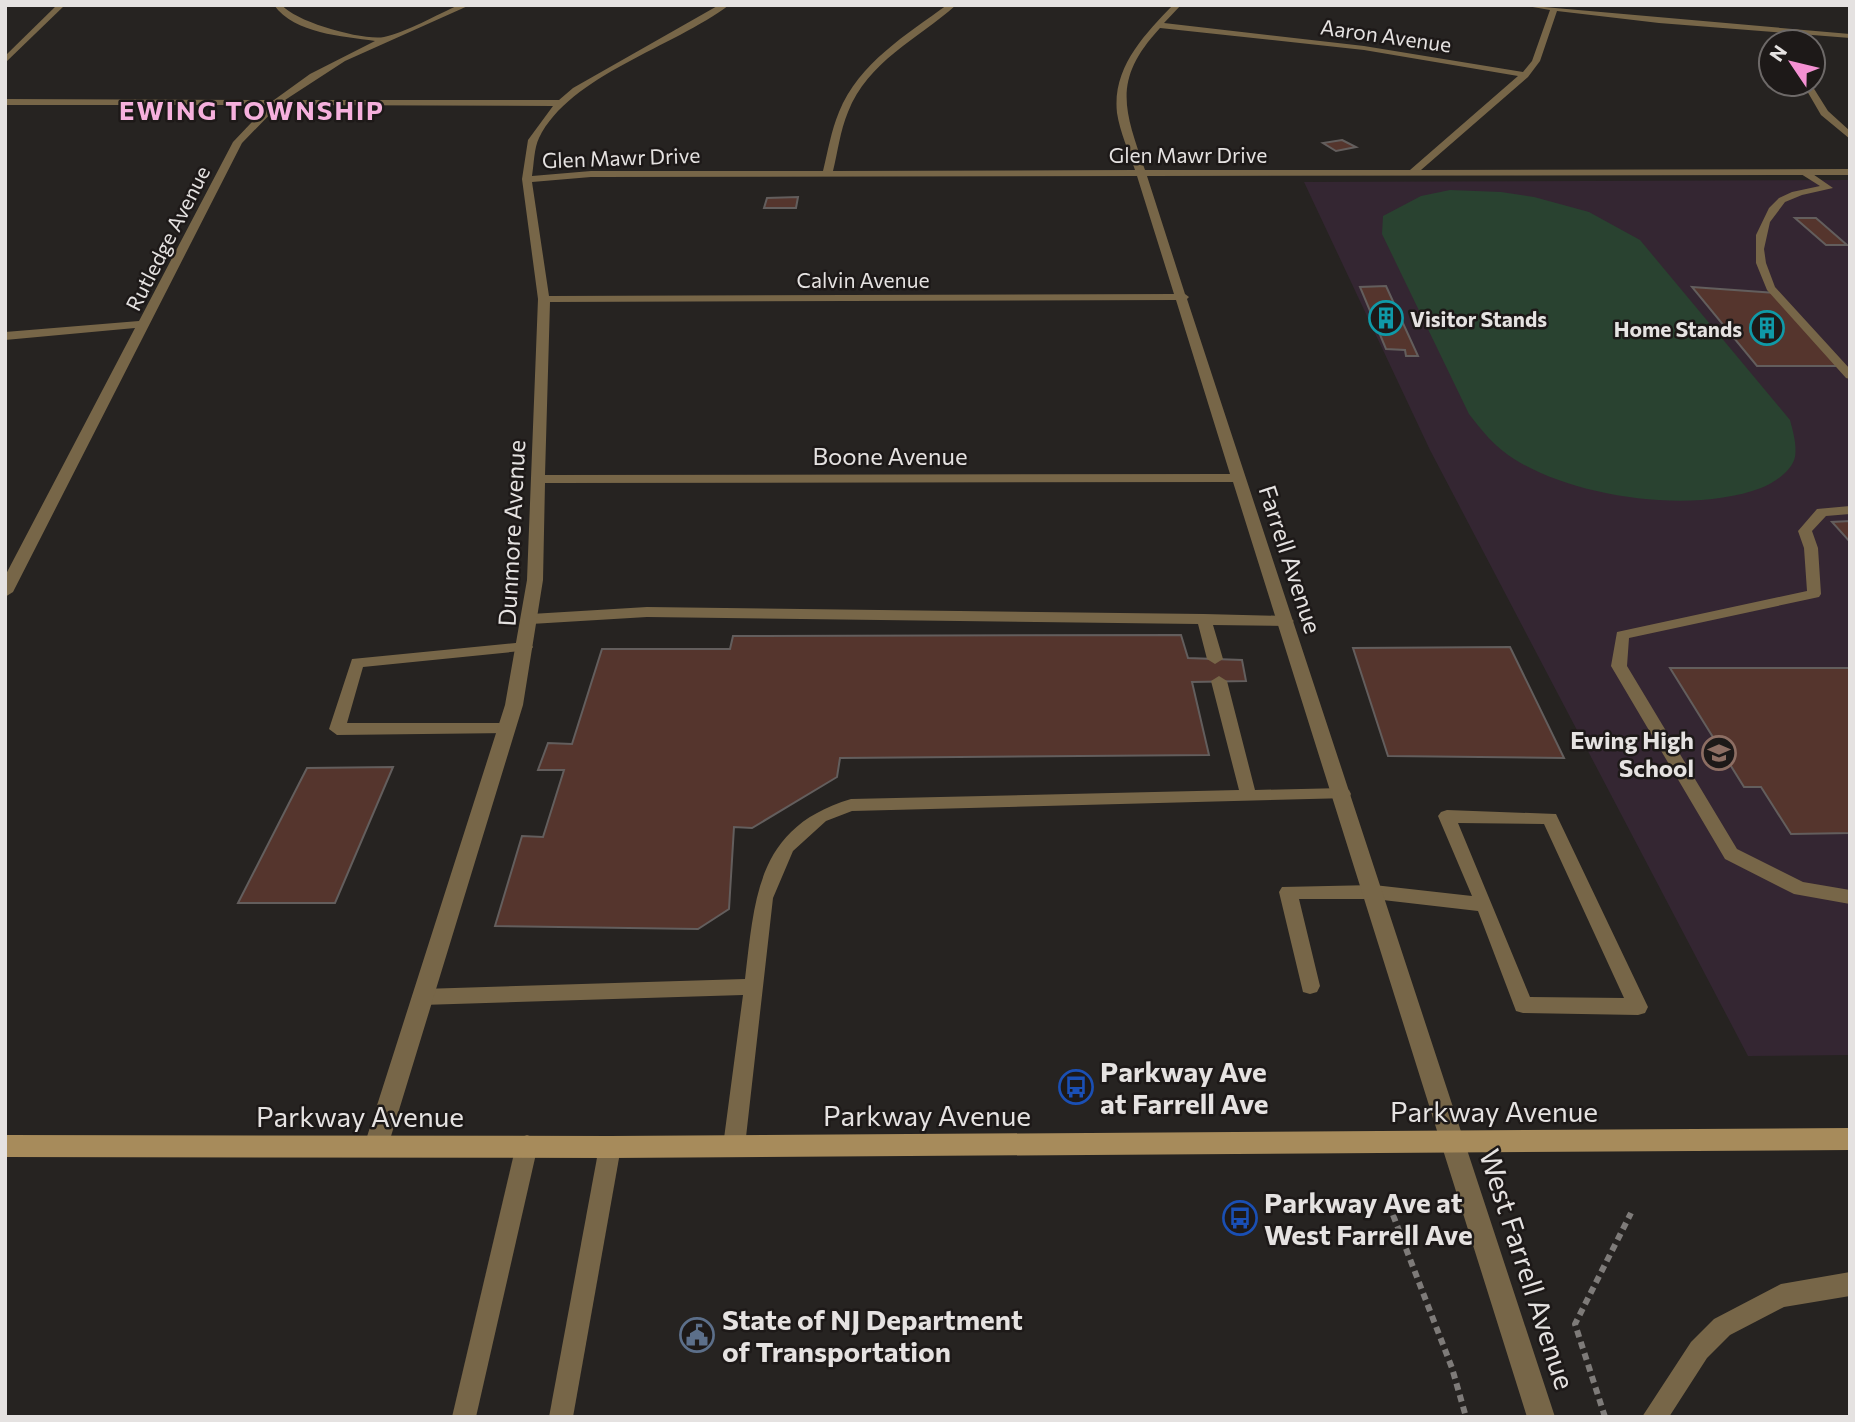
<svg xmlns="http://www.w3.org/2000/svg" width="1855" height="1422" font-family="Commissioner,sans-serif">
<rect width="100%" height="100%" fill="#262321"/>
<path fill="#342632" d="M1850,180V1055L1748,1056L1430,450L1304,182Z"/>
<path fill="#294230" d="M1450,190L1501,192L1534,197L1589,212L1640,240L1790,420C1793,432 1797,444 1795,457C1792,471 1774,483 1761,488C1692,514 1576,498 1514,459C1495,447 1482,431 1469,414L1382,234L1383,216L1421,196Z"/>
<g fill="#55352d" stroke="#635e5d" stroke-width="2">
<path d="M1342,140L1356,147L1336,151L1323,143Z"/>
<path d="M798,197L796,208H764L767,198Z"/>
<path d="M1795,218H1816L1847,245H1826Z"/>
<path d="M1386,286L1418,356H1406L1405,350L1386,349L1360,287Z"/>
<path d="M1692,287L1776,293L1841,366H1757Z"/>
<path d="M1850,521V542L1832,522Z"/>
<path d="M1181,635L1188,658L1242,660L1246,681L1192,682L1209,755L840,758L837,777L752,828L734,827L729,909L698,929L495,926L522,836L543,837L564,770H538L548,743L572,744L602,649H730L733,636Z"/>
<path d="M1510,647L1564,758L1388,756L1353,648Z"/>
<path d="M1670,668H1850V833L1791,834L1761,787H1744Z"/>
<path d="M393,767L335,903H238L307,768Z"/>
</g>
<g fill="none" stroke-linecap="round" stroke-linejoin="round">
<g stroke="#7e7b79" stroke-width="6" stroke-dasharray="7 5" stroke-linecap="butt">
<path d="M1393,1215L1452,1368L1466,1417"/>
<path d="M1605,1417L1575,1324L1631,1213"/>
</g>
<g fill="#776648" fill-rule="evenodd">
<path d="M1801,170H1807L1833,188L1802,195L1785,202L1770,222L1764,249L1766,263L1775,287L1850,369V379L1846,378L1767,290L1756,263V235L1769,208L1779,198L1792,192L1820,186L1801,174Z"/>
<path d="M1850,506V514L1826,516L1812,531L1818,548L1821,594L1819,597L1629,638L1627,666L1737,849L1803,882L1850,890V904L1794,894L1725,859L1611,666L1617,632L1807,591L1804,548L1798,531L1817,509Z"/>
<path d="M647,607L1204,614L1287,616L1294,621L1287,626L1213,625L1223,659L1215,664L1207,659L1198,624L647,617L531,624L524,619L531,614Z"/>
<path d="M526,642L531,644L533,647L531,650L363,667L347,723H507L513,725L515,729L513,733L337,735L329,729L352,659Z"/>
<path d="M1219,676L1227,681L1255,790L1343,788L1349,790L1351,794L1349,798L852,811L826,821L793,851L773,898L745,1146L742,1153L734,1156L726,1153L723,1146L743,995L422,1005L415,1003L412,997L415,991L422,989L745,979C755,896 757,827 851,799L1239,790L1211,681Z"/>
<path d="M1447,810L1556,814L1648,1007L1645,1013L1638,1015L1523,1013L1516,1011L1478,911L1374,899H1299L1320,986L1317,992L1310,994L1303,992L1279,892L1282,887L1374,885L1472,896L1438,816L1441,812ZM1458,823L1544,824L1624,998L1530,997Z"/>
<path d="M527,1135L535,1138L538,1145L476,1417H452L516,1145L519,1138Z"/>
<path d="M610,1137L618,1140L621,1147L573,1417H549L599,1147L602,1140Z"/>
<path d="M1850,1272V1296L1784,1307L1730,1335L1707,1358L1669,1417H1642L1691,1342L1714,1319L1781,1284Z"/>
</g>
<g fill="#776648" fill-rule="evenodd">
<path d="M57,5H65L5,63V56Z"/>
<path d="M274,5H282C295,22 364,41 384,37C405,33 438,14 459,5H470L345,61L285,100H559L573,88L719,5H729C674,47 570,75 539,138C534,148 534,164 532,176L591,171H823C828,151 831,131 839,112C859,63 906,35 947,5H956C917,40 868,61 848,112C840,131 838,151 833,171L1135,170C1129,152 1120,132 1117,113C1112,68 1144,35 1173,5H1181L1164,23L1364,46L1523,72L1532,61L1550,10L1521,5L1850,34V38L1659,23L1557,11L1540,61L1528,77L1421,170L1850,169V175L1147,176L1185,294L1189,297L1187,299L1555,1417H1527L1233,482L545,483L543,580L523,705L388,1146L384,1154L376,1157L368,1154L364,1146L505,705L527,580L538,299L522,179L528,140L553,106L279,105L242,143L13,592L5,597V576L135,328L5,340V332L139,321L233,142L268,105H5V99L274,100L310,74L375,41C342,36 295,34 274,5ZM1160,28L1364,50L1518,76L1410,170H1145C1124,109 1112,80 1160,28ZM1137,176L1174,294L549,296L532,182L591,177ZM1176,300L1230,474L545,475L550,302Z"/>
<path d="M1803,84H1811L1828,111L1850,131V139L1821,115Z"/>
</g>
<path fill="#a78b5b" fill-rule="evenodd" d="M1850,1128V1150L610,1158L5,1157V1135L610,1136Z"/>
</g>
<defs>
<g id="building-ring" transform="scale(1.75)"><circle r="9.5" fill="#1d1918" stroke="#0f9aa8" stroke-width="1.5"/><path d="M-4-6H4V6H1V3H-1V6H-4ZM-2.5-4.3h1.7v1.8h-1.7ZM.8-4.3h1.7v1.8H.8ZM-2.5-1h1.7V.8h-1.7ZM.8-1h1.7V.8H.8Z" fill="#0f9aa8"/></g>
<g id="school-ring" transform="scale(1.75)"><circle r="9.5" fill="#1d1918" stroke="#8d6e63" stroke-width="1.5"/><path d="M0-5L7-2L0 1L-7-2ZM-4 1L0 2.5L4 1V4Q0 6-4 4Z" fill="#8d6e63"/></g>
<g id="bus-ring" transform="scale(1.75)"><circle r="9.5" fill="#1d1918" stroke="#1a4fb4" stroke-width="1.5"/><path d="M-5-6H5V4H4V6H2V4H-2V6H-4V4H-5ZM-3.5-4V0h7V-4ZM-3.5 1.2v1.5H-2V1.2ZM2 1.2v1.5H3.5V1.2Z" fill="#1a4fb4"/></g>
<g id="civic-ring" transform="scale(1.75)"><circle r="9.5" fill="#1d1918" stroke="#5c6f8a" stroke-width="1.5"/><path d="M-.6-6.5H3V-4.5H.6V-3L4-1V1h2V6H-6V1h2V-1L-.6-3ZM-1.2 2.5V6h2.4V2.5Z" fill="#5c6f8a"/></g>
</defs>
<g fill-rule="evenodd">
<use href="#building-ring" x="1386" y="318"/>
<use href="#building-ring" x="1767" y="328"/>
<use href="#school-ring" x="1719" y="753"/>
<use href="#bus-ring" x="1076" y="1087"/>
<use href="#bus-ring" x="1240" y="1218"/>
<use href="#civic-ring" x="697" y="1335"/>
</g>
<g text-anchor="middle" dominant-baseline="central" stroke-width="5" stroke-linejoin="round" paint-order="stroke">
<g font-size="21" fill="#e5e2e1" stroke="#1d1918">
<text transform="translate(1386 35) rotate(8)">Aaron Avenue</text>
<text x="1188" y="154">Glen Mawr Drive</text>
<text transform="translate(621 157) rotate(-2)">Glen Mawr Drive</text>
<text transform="translate(167 238) rotate(-63)">Rutledge Avenue</text>
<text x="863" y="279">Calvin Avenue</text>
</g>
<g font-size="21" font-weight="bold" fill="#e5e2e1" stroke="#1d1918" text-anchor="start">
<text x="1410" y="318">Visitor Stands</text>
<text x="1742" y="328" text-anchor="end">Home Stands</text>
</g>
<g font-size="24" fill="#e5e2e1" stroke="#1d1918">
<text x="890" y="455">Boone Avenue</text>
<text transform="translate(511 533) rotate(-87)">Dunmore Avenue</text>
<text transform="translate(1291 559) rotate(72)">Farrell Avenue</text>
</g>
<g font-size="24" font-weight="bold" fill="#e5e2e1" stroke="#1d1918" text-anchor="end">
<text x="1694" y="739">Ewing High<tspan x="1694" dy="28">School</tspan></text>
</g>
<g font-size="26" font-weight="bold" letter-spacing="2" fill="#f6b0dd" stroke="#1d1918">
<text x="252" y="109">EWING TOWNSHIP</text>
</g>
<g font-size="28" font-weight="bold" fill="#e5e2e1" stroke="#1d1918" text-anchor="start">
<text x="1100" y="1071">Parkway Ave<tspan x="1100" dy="32">at Farrell Ave</tspan></text>
<text x="1264" y="1202">Parkway Ave at<tspan x="1264" dy="32">West Farrell Ave</tspan></text>
<text x="722" y="1319">State of NJ Department<tspan x="722" dy="32">of Transportation</tspan></text>
</g>
<g font-size="28" fill="#e5e2e1" stroke="#1d1918">
<text x="1494" y="1111">Parkway Avenue</text>
<text x="927" y="1115">Parkway Avenue</text>
<text x="360" y="1116">Parkway Avenue</text>
<text transform="translate(1528 1269) rotate(72)">West Farrell Avenue</text>
</g>
</g>
<rect width="1855" height="1422" fill="none" stroke="#e5e2e1" stroke-width="14"/>
<g transform="translate(1792 63) rotate(305)"><circle r="33" fill="#1d1918" stroke="#6d6968" stroke-width="2"/>
<path d="M0-5L12 26L0 18L-12 26Z" fill="#f491d3"/>
<text y="-10" font-size="19" font-weight="bold" text-anchor="middle" fill="#e5e2e1">N</text>
</g>
</svg>
